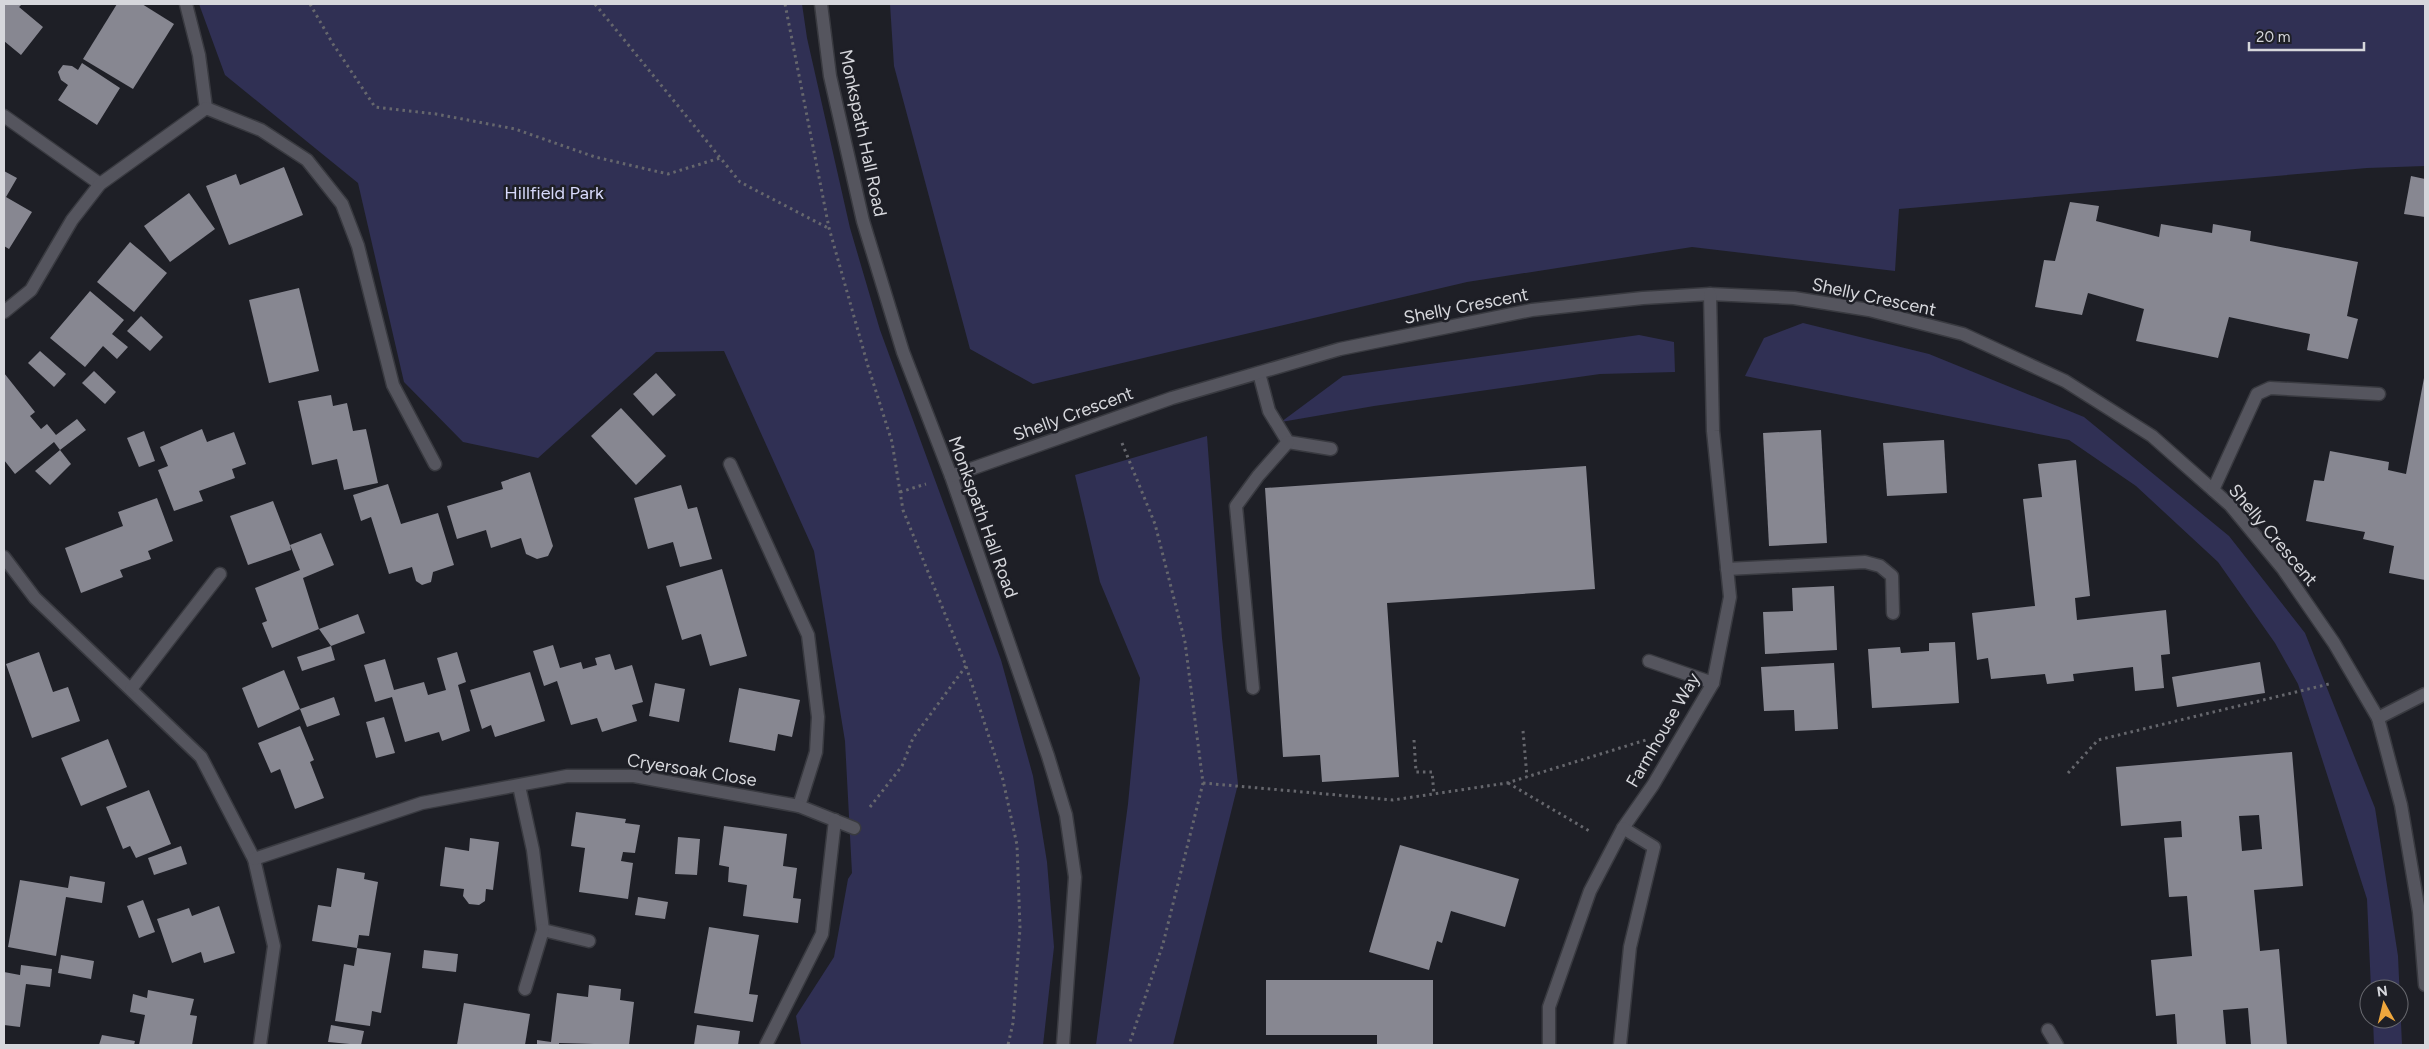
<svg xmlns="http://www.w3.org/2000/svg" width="2429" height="1049" font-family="Figtree,sans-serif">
<rect width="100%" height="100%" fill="#1e1f26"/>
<g fill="#303054">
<path d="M199,4H802L807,38L850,228L880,330L1001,660L1033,776L1047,862L1054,947L1043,1045H801L796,1016L834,957L848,879L852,873L845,741L814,551L724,351L656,352L538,458L463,442L404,382L358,183L225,75Z"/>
<path d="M890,4H2425V166L2367,168L1899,209L1895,271L1692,247L1467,282L1033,384L970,349L894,66Z"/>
<path d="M1803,323L1929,354L2084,417L2229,536L2305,633L2375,808L2398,956L2402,1045H2374L2373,1019H2399V989H2371L2367,899L2298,684L2275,643L2218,562L2136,486L2069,440L1745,376L1764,338Z"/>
<path d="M1639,335L1674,342L1675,372L1600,374L1374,406L1281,422L1343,376Z"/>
<path d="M1207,436L1222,638L1238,784L1173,1045H1096L1128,804L1140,678L1100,582L1075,475Z"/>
</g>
<g fill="#878791" fill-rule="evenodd">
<path d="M4,4H22L19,7L43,27L21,55L4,41Z"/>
<path d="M117,4H142L174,24L133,89L83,59Z"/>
<path d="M82,63L120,88L97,125L58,100L68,85L61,80L58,72L63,65L72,66L78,70Z"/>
<path d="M284,167L303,215L229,245L206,186L236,174L240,185Z"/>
<path d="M4,171L17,178L6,197L32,212L9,249L4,246Z"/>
<path d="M2411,176L2425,179V217L2404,214Z"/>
<path d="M189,193L215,229L170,262L144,226Z"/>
<path d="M2070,202L2099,206L2096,221L2159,237L2161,224L2212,233L2213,224L2251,231L2250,241L2358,262L2347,316L2358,319L2348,359L2307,350L2310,334L2229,317L2218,358L2136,341L2144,309L2088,293L2082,315L2035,307L2044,260L2055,261Z"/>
<path d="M130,242L167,273L134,312L97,282Z"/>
<path d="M299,288L319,371L269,383L249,300Z"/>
<path d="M90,291L124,320L112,334L128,347L117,359L103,346L85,367L50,338Z"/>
<path d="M141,316L163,337L150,351L127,331Z"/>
<path d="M40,351L66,374L54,387L28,363Z"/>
<path d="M94,371L116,392L105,404L82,383Z"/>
<path d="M4,373L35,412L30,416L41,429L47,424L56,435L77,419L86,430L60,450L54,442L15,474L4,460Z"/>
<path d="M656,373L676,395L653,416L633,394Z"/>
<path d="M2424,378H2425V580L2389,573L2394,546L2363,539L2365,532L2306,521L2314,480L2324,481L2330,451L2389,462L2388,470L2406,474Z"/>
<path d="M331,395L333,406L347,403L353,431L366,429L378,483L344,490L337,459L312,465L298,401Z"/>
<path d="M621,408L666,456L636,485L591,436Z"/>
<path d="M202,429L207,442L234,432L246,464L232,469L235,478L199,491L203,501L174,511L158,470L168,466L160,447Z"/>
<path d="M1821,430L1827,543L1769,546L1763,433Z"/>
<path d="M144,431L155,461L139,467L127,438Z"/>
<path d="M1944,440L1947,493L1887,496L1883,443Z"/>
<path d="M60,450L71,464L50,485L35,471Z"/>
<path d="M2076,460L2090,596L2075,598L2077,620L2166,610L2170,654L2161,655L2164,688L2135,691L2133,667L2073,674L2074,681L2047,684L2045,674L1991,679L1988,658L1977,660L1972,613L2035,606L2023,499L2042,497L2038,464Z"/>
<path d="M1586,466L1595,589L1387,603L1399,777L1322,782L1320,755L1283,757L1265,488Z"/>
<path d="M530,472L553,546L548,556L537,559L526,554L521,538L491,548L486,530L457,539L447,506L503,489L501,482Z"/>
<path d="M388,484L401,524L438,513L454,565L433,572L431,582L422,585L416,581L412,567L389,574L371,517L361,521L353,495Z"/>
<path d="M681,485L688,509L697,507L712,559L680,567L673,542L648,549L634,498Z"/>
<path d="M157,498L173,541L148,551L151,559L120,570L123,577L81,593L65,548L123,526L118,512Z"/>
<path d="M273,501L290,545L321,533L334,565L303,578L319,629L272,648L262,623L267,621L255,588L300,570L290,545L291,550L248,565L230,516Z"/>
<path d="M722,569L747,656L710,666L701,634L682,640L666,586Z"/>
<path d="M1834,586L1837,650L1765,654L1763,612L1793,611L1792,588Z"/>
<path d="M358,614L365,633L331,646L319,629Z"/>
<path d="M1955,642L1959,703L1872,708L1868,649L1900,647L1901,653L1929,651V643Z"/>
<path d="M553,645L560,668L581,662L583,669L597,665L595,658L610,654L615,670L632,665L643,702L632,705L637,721L602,732L597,718L571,725L557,681L544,686L533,651Z"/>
<path d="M331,646L335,660L302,671L297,657Z"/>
<path d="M39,652L53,692L68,687L80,721L32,738L6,664Z"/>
<path d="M457,652L466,682L458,685L470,731L442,741L439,732L405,742L392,697L375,702L364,665L385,659L394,690L424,682L428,695L446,690L437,658Z"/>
<path d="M2260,662L2265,693L2177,707L2172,677Z"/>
<path d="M1834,663L1838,729L1795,731L1794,710L1764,711L1761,667Z"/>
<path d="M284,670L300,709L258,728L242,688Z"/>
<path d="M530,672L545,721L495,737L491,725L482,729L470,690Z"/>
<path d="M655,683L685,689L679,722L649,716Z"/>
<path d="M739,688L800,700L792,737L778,734L775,751L729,742Z"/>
<path d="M334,697L340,715L307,727L300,709Z"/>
<path d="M384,717L395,753L376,758L366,722Z"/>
<path d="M300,726L314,760L310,762L324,798L295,809L280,769L271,773L258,743Z"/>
<path d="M108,739L127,787L81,806L61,758Z"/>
<path d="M2292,752L2303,886L2254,890L2260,951L2279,949L2287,1045H2251L2248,1008L2223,1010L2226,1045H2177L2175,1014L2156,1016L2151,960L2192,956L2187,896L2169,897L2164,838L2182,837L2181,821L2121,826L2116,767ZM2259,815L2262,849L2242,851L2239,816Z"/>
<path d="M149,790L171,844L136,858L130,846L123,849L106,807Z"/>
<path d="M576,812L626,819L625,823L640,825L635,853L623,852L621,861L633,863L628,899L579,892L585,848L571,846Z"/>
<path d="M724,826L787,834L783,866L797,868L793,898L801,899L798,923L743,916L747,885L728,882L729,867L719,865Z"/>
<path d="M678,837L700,839L697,875L675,874Z"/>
<path d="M470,838L499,842L493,890L486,889L485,901L479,905L469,904L463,896L464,889L440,886L445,847L469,851Z"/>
<path d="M1400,845L1519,879L1505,927L1451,911L1442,943L1437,941L1429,970L1369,952Z"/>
<path d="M181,846L187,864L154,875L148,858Z"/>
<path d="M337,868L365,873L364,879L378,882L369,936L359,935L357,948L312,941L318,905L331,907Z"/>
<path d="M70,876L105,882L102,903L66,897L56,956L8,947L20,880L68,888Z"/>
<path d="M638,897L668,902L665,919L635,915Z"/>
<path d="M143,900L155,932L139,938L127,906Z"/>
<path d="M219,906L235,953L204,963L201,952L172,963L157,919L189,908L192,916Z"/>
<path d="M709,927L759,935L749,994L758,995L753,1022L694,1013Z"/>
<path d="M357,948L391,953L381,1013L372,1011L370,1026L335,1021L344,964L354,966Z"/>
<path d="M424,950L458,954L456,972L422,968Z"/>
<path d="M61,955L94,961L91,979L58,973Z"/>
<path d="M21,965L52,969L50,987L26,984L20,1027L4,1025V972L20,975Z"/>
<path d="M1266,980H1433V1045H1377V1035H1266Z"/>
<path d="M589,985L621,989L620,1000L634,1002L629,1045L559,1043V1045H537V1040L551,1042L557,993L588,997Z"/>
<path d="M148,990L194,999L190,1015L197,1016L192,1045H139L145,1015L130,1012L133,994L147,998Z"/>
<path d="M464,1003L530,1014L525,1045H457Z"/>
<path d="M331,1025L364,1031L361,1045L328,1042Z"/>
<path d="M697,1025L740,1031L738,1045H694Z"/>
<path d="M102,1035L135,1041L134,1045H99Z"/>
</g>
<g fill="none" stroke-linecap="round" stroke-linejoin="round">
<g stroke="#393a40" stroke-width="15">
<g id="minor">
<path d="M186,4L199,55L206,108"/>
<path d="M821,4L830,76L863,221L903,352L951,476L1048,756L1066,815L1075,877L1063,1045"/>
<path d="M4,116L100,184"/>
<path d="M4,312L31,290L72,220L100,184L206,108L261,130L307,160L342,204L358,246L393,385L435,464"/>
<path d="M1259,373L1269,411L1288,442L1331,449"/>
<path d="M730,464L808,635L818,717L816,752L799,806"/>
<path d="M951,476L1172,398L1340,349L1532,310L1643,298L1710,294L1794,298L1869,310L1963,334L2065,381L2152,436L2230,505L2283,569L2334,643L2378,718L2401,805L2419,912L2425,985"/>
<path d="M2213,490L2257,394L2270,388L2379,394"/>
<path d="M4,557L35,598L201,757L254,859L274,946L260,1045"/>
<path d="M1727,569L1865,562L1880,566L1892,576L1893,613"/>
<path d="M1649,661L1713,683"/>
<path d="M1253,688L1236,506L1258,476L1288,442"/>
<path d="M131,689L220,574"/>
<path d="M2378,718L2425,694"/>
<path d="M519,786L533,850L543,930L589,941"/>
<path d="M254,859L422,803L567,776H634L799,806L854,828"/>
<path d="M525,989L543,930"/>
<path d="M2048,1030L2057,1045"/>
<path d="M766,1045L822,934L835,820"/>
<path d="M1549,1045V1007L1590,891L1623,828L1653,785L1713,683L1730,597L1713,431L1710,294"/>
<path d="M1620,1045L1630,947L1654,847L1623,828"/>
</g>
</g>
<g stroke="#66676d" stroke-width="3" stroke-dasharray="2.5 4" stroke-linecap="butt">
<path d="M310,4L333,44L375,107L436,114L515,129L595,157L668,174L720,158"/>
<path d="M595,4L740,182L828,228"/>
<path d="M785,4L829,228L868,366L892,442L903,510L966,666L1003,780L1017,845L1020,928L1013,1023L1008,1045"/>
<path d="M1122,443L1155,524L1185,642L1203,783L1163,944L1129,1045"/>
<path d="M900,492L926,484"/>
<path d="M1523,731L1527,777"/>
<path d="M1414,740L1416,772H1432L1434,794"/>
<path d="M2068,773L2098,740L2329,684"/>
<path d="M1203,783L1393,800L1507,783L1649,739"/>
<path d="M1508,783L1591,832"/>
<path d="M870,807L902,766L913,738L966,666"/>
</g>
<use href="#minor" stroke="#55555e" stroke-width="12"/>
</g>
<g text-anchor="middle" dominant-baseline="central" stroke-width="5" stroke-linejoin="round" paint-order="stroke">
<g font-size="18" fill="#d6d7dc" stroke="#1e1f26">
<text transform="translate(863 133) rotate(78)">Monkspath Hall Road</text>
<text transform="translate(1874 297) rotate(12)">Shelly Crescent</text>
<text transform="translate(1466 306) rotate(-11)">Shelly Crescent</text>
<text transform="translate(1073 414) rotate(-20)">Shelly Crescent</text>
<text transform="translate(983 517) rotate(70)">Monkspath Hall Road</text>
<text transform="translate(2273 535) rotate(50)">Shelly Crescent</text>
<text transform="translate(1663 730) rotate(-60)">Farmhouse Way</text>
<text transform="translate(692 770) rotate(9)">Cryersoak Close</text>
</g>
<g font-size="18" fill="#d8dafc" stroke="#1e1f26">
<text x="554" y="193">Hillfield Park</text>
</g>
</g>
<rect width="2429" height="1049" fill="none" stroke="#d6d7dc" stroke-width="10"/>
<g transform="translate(2384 1004) rotate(352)"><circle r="24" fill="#1e1f26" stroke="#68696f"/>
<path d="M0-4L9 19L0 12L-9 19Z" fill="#efa73d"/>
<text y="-8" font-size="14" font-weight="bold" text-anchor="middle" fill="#d6d7dc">N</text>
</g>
<path d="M2249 42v8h115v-8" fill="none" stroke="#d6d7dc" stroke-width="2.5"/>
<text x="2256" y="42" font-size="15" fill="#d6d7dc" stroke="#1e1f26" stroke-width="4" paint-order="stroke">20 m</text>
</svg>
